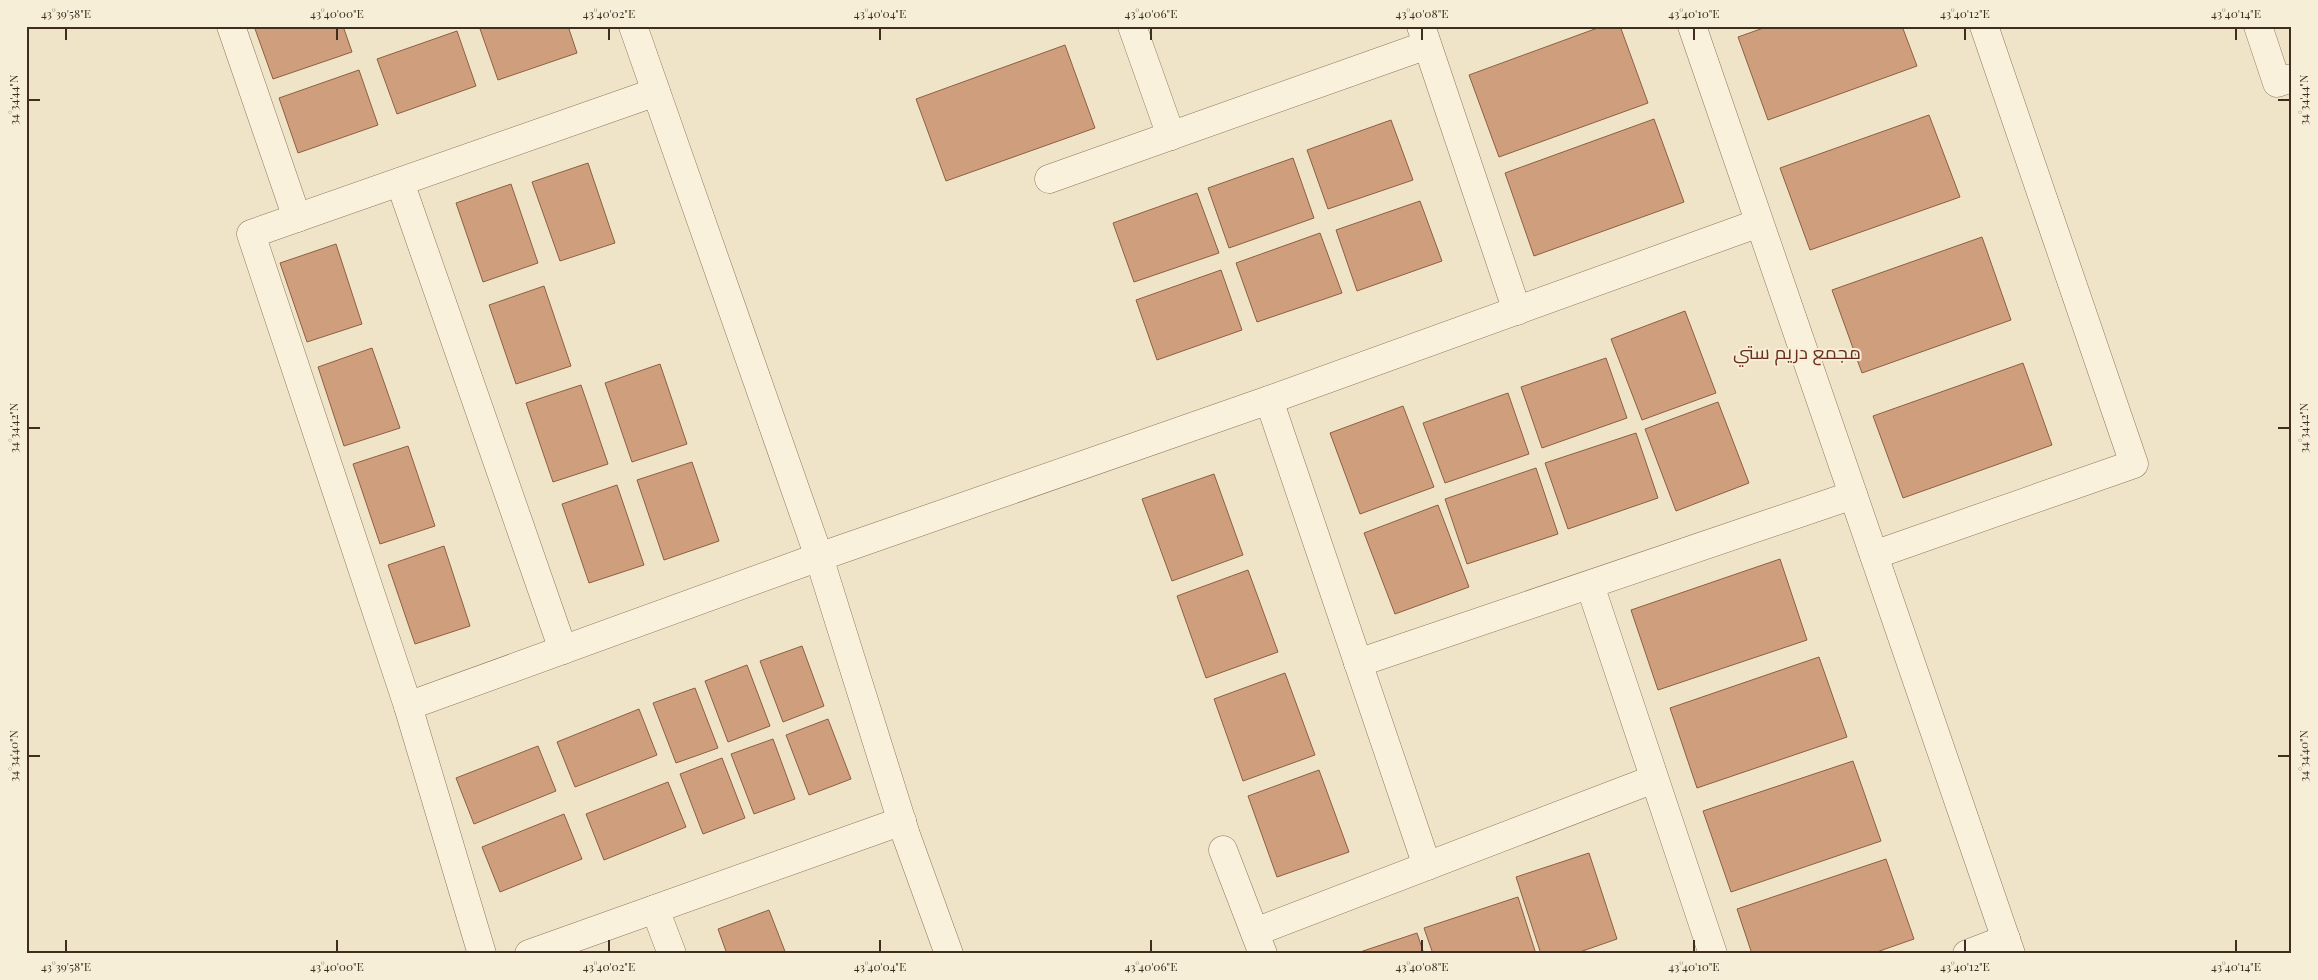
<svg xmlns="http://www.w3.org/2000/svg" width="2318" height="980" font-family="'Playfair Display',Cairo,serif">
<rect width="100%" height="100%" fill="#f0e4c8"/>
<g fill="#cf9f7d" stroke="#8d5f41">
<path d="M254,26H343L352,52L273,79Z"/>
<path d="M479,26H568L577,53L498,80Z"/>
<path d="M1603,26H1620L1648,103L1499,157L1469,75Z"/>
<path d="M1769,26H1902L1917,66L1768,120L1738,37Z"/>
<path d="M457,31L476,86L397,114L377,59Z"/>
<path d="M1065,45L1095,128L946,181L916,99Z"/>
<path d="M359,70L378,125L298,153L279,98Z"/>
<path d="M1929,115L1960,197L1810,250L1780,168Z"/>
<path d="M1654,119L1684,202L1534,256L1505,173Z"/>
<path d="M1391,120L1413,180L1328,209L1307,150Z"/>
<path d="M1293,158L1314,218L1229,248L1208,188Z"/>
<path d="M588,163L615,243L560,261L532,182Z"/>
<path d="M511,184L538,263L483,282L456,203Z"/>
<path d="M1197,193L1219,253L1134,282L1113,223Z"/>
<path d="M1420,201L1442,261L1357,291L1336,230Z"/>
<path d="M1320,233L1342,293L1257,322L1236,263Z"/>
<path d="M1982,237L2011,320L1862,373L1832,290Z"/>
<path d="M336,244L362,324L307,342L280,263Z"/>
<path d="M1221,270L1242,330L1157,360L1136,300Z"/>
<path d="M544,286L571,366L516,384L489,305Z"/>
<path d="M1685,311L1716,393L1642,420L1611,339Z"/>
<path d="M372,348L400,428L344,446L318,367Z"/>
<path d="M1606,358L1627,418L1542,448L1521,387Z"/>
<path d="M2023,363L2052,445L1903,498L1873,416Z"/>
<path d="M660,364L687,444L632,462L605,383Z"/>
<path d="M581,385L608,464L553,482L526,403Z"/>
<path d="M1508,393L1529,454L1445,483L1423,423Z"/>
<path d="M1718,402L1749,483L1676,511L1645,429Z"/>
<path d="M1403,406L1434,487L1360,514L1330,433Z"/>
<path d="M1636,433L1658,498L1568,529L1545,463Z"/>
<path d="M408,446L435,526L380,544L353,464Z"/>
<path d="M692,462L719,541L664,560L637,480Z"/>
<path d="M1536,468L1558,534L1467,564L1445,499Z"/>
<path d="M1214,474L1243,555L1172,581L1142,499Z"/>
<path d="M617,485L644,565L589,583L562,504Z"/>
<path d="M1438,505L1469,587L1395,614L1364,533Z"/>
<path d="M444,546L470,626L415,644L388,565Z"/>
<path d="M1780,559L1807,640L1658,690L1631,610Z"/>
<path d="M1248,570L1278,652L1206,678L1177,596Z"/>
<path d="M802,646L824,706L783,722L760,661Z"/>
<path d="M1819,657L1847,737L1697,788L1670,708Z"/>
<path d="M747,665L770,726L728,742L705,681Z"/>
<path d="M1285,673L1315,755L1243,781L1214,699Z"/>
<path d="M695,688L718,748L676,763L653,703Z"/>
<path d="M639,709L657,755L575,787L557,742Z"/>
<path d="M828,719L851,779L809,795L786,735Z"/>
<path d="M773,739L795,799L754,814L731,754Z"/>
<path d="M538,746L556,791L474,824L456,778Z"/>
<path d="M722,758L745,818L703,834L680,774Z"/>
<path d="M1853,761L1881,841L1731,892L1703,811Z"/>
<path d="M1319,770L1349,852L1277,877L1248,796Z"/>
<path d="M668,782L686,827L604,860L586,814Z"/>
<path d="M564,814L582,859L500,892L482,847Z"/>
<path d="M1589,853L1617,939L1574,954H1541L1516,877Z"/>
<path d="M1886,859L1914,939L1871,954H1752L1737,909Z"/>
<path d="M1518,897L1536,954H1433L1424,928Z"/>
<path d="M769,910L786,954H727L718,929Z"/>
<path d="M1417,933L1424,954H1354Z"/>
</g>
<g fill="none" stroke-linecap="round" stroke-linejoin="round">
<g stroke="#8d765c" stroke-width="29">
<g id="minor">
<path d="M231,26L297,218"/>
<path d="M633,26L819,557L906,835L949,954"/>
<path d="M1132,26L1171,136"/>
<path d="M1421,26L1517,311"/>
<path d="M1692,26L2011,954"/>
<path d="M2258,26L2277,83L2292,78"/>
<path d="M1049,179L1427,45"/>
<path d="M400,182L563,650"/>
<path d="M1269,400L1427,866"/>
<path d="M1874,555L2134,464L1984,26"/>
<path d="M1590,585L1713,954"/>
<path d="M1358,663L1853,495"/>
<path d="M408,706L819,557L1269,400L1759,223"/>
<path d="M1223,850L1263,954"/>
<path d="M655,909L672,954"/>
<path d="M1255,932L1654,779"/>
<path d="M482,954L408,706L251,234L656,92"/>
<path d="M529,954L902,821"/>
<path d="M1967,954L2006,939"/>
</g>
</g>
<use href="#minor" stroke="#faf1dc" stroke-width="28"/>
</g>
<path fill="none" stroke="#3d2e20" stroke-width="2" d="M66,28V40M337,28V40M609,28V40M880,28V40M1151,28V40M1422,28V40M1694,28V40M1965,28V40M2236,28V40M28,100H40M2278,100H2290M28,428H40M2278,428H2290M28,756H40M2278,756H2290M66,940V952M337,940V952M609,940V952M880,940V952M1151,940V952M1422,940V952M1694,940V952M1965,940V952M2236,940V952"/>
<g text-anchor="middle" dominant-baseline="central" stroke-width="4" stroke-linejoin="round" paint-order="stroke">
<g font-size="19" fill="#6b2e1e" stroke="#f7eed8">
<text x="1797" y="351">مجمع دريم ستي</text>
</g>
</g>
<rect width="2318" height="980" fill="none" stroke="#f7eed8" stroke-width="55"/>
<rect x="28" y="28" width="2262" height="924" fill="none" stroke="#3d2e20" stroke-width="2"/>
<g font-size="12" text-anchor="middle" fill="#3d2e20">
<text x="66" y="18">43°39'58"E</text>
<text x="337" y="18">43°40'00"E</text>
<text x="609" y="18">43°40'02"E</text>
<text x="880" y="18">43°40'04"E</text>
<text x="1151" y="18">43°40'06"E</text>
<text x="1422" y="18">43°40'08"E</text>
<text x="1694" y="18">43°40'10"E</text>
<text x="1965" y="18">43°40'12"E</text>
<text x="2236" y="18">43°40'14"E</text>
<text transform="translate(14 100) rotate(-90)" y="4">34°34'44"N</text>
<text transform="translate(2304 100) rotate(-90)" y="4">34°34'44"N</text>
<text transform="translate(14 428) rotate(-90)" y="4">34°34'42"N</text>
<text transform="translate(2304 428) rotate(-90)" y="4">34°34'42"N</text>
<text transform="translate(14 756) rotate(-90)" y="4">34°34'40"N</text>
<text transform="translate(2304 756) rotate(-90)" y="4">34°34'40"N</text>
<text x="66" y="971">43°39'58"E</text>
<text x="337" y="971">43°40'00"E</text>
<text x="609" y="971">43°40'02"E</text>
<text x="880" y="971">43°40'04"E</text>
<text x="1151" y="971">43°40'06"E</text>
<text x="1422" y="971">43°40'08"E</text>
<text x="1694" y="971">43°40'10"E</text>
<text x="1965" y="971">43°40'12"E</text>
<text x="2236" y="971">43°40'14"E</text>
</g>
</svg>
